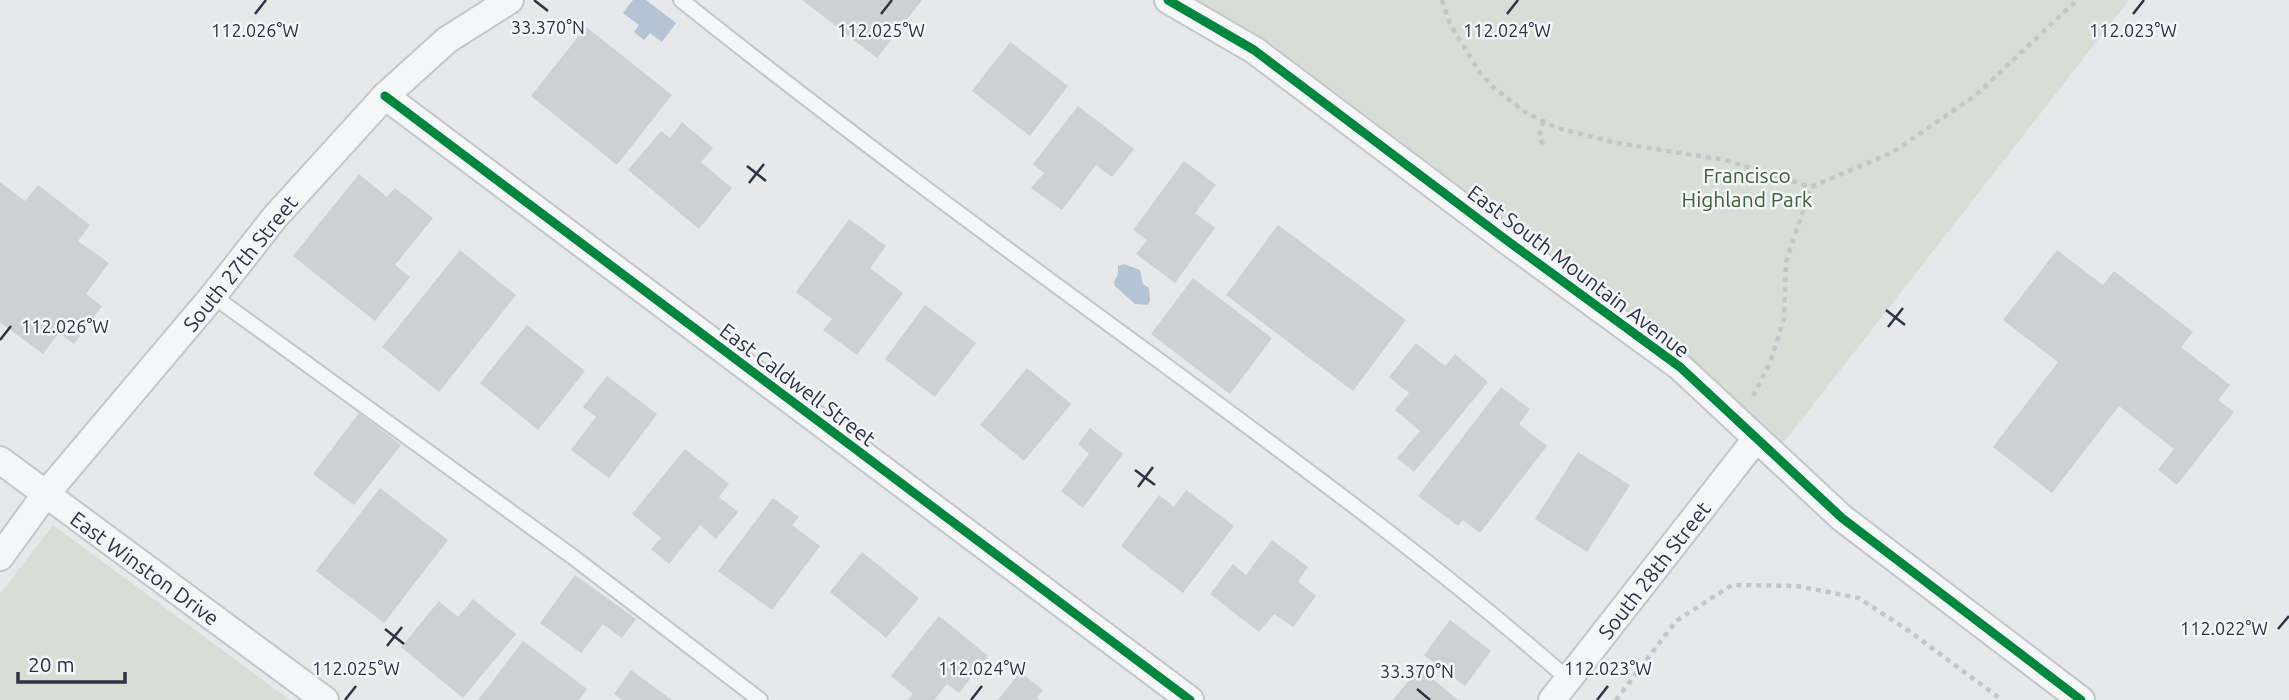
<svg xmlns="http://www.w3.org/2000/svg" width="2289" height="700" font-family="Ubuntu,sans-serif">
<rect width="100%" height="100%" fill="#e6e8ea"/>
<g fill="#d6ded6">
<path d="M1168,0H2129L1774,455L1680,367Z"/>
<path d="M53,525L290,700H0V594Z"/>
</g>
<g fill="#b4c4d5">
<path d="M633,0H646L676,23L662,42L650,33L644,40L634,32L639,25L623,13Z"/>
<path d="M1124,264L1140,270L1143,284L1149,288L1150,300L1148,305L1135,304L1115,286L1114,282L1118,274V266Z"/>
</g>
<g fill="#ced0d3">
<path d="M802,0H922L877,58Z"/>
<path d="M586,27L672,95L617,165L531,96Z"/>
<path d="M1010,42L1068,86L1030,136L972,91Z"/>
<path d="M1078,106L1134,149L1112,177L1096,165L1062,210L1031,188L1044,173L1033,164Z"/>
<path d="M682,122L713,148L701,162L732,188L699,229L628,170L661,131L670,138Z"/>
<path d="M1184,161L1216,185L1195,213L1215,228L1175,283L1136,254L1147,240L1133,230Z"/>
<path d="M359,174L387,197L395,188L433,218L395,265L410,277L375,321L293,256Z"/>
<path d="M0,182L25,201L38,185L90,225L78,241L109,263L86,294L102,306L74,344L59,333L43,354L0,322Z"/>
<path d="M849,219L886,246L870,268L903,293L857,355L823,330L832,319L796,292Z"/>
<path d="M1278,225L1406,320L1353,391L1226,295Z"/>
<path d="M460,250L516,295L439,392L382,347Z"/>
<path d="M2057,250L2103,285L2114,271L2193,332L2181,347L2230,385L2218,400L2234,412L2177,485L2158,470L2174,449L2119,406L2052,493L1993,447L2058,362L2003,320Z"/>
<path d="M1193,278L1272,338L1230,394L1151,334Z"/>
<path d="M925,305L976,343L935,397L885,359Z"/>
<path d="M527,325L585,371L538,430L480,383Z"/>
<path d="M1416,343L1445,366L1455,354L1488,382L1414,472L1397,458L1420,431L1395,410L1409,393L1389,377Z"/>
<path d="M1027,368L1071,404L1024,461L980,425Z"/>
<path d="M607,376L657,414L609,478L571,450L596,417L583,407Z"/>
<path d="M1501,387L1530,409L1519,424L1547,446L1480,533L1463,520L1458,526L1418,496Z"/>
<path d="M359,413L401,445L354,505L313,474Z"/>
<path d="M1090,428L1123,454L1083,508L1061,491L1089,454L1078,444Z"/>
<path d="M685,449L729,484L719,497L738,512L716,539L700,525L669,564L651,549L661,538L632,514Z"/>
<path d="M1578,452L1630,485L1587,552L1535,519Z"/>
<path d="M380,488L448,540L384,623L316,571Z"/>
<path d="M1186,490L1234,526L1183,593L1121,546L1159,495L1174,507Z"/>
<path d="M773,498L799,517L792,525L820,546L772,610L718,571Z"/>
<path d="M1272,540L1308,567L1298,581L1316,596L1293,627L1274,614L1259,632L1210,594L1233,564L1246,575Z"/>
<path d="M862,552L919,598L886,638L830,592Z"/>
<path d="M575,575L636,619L622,638L603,624L581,653L540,623Z"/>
<path d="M473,599L516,634L463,698L401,647L439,601L458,617Z"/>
<path d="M939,616L988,656L959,693L947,684L934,700H908L913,694L891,676Z"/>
<path d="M1450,620L1491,651L1465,686L1424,655Z"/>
<path d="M523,641L587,689L579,700H478Z"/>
<path d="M1419,668L1458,700H1393Z"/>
<path d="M631,670L672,700H622L614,694Z"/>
<path d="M1020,672L1043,690L1037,698L1040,700H998Z"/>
</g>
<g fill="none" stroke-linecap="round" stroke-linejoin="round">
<g stroke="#c4c6c8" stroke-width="18">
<g id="service">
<path d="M681,0C839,126 1002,246 1165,365C1302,466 1440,567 1568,679"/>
<path d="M213,296L573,557L760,700"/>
</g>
</g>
<g stroke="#c4c6c8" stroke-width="30">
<g id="minor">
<path d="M1168,0L1254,50L1509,242L1680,367L1842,518L2081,700"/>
<path d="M385,96L1190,700"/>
<path d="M0,460L325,700"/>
<path d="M0,557L45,495L213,296L275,217L385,96L447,40L510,0"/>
<path d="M1552,700L1756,439"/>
</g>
</g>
<g stroke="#c5c6ca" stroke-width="4.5" stroke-dasharray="5 5" stroke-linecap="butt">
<path d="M1442,0L1450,24L1480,73L1493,87L1525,112L1557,128L1617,143L1725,160L1811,187L1893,152L1976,95L2077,0"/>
<path d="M1543,121L1539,138L1546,148"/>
<path d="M1753,396L1771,360L1784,319L1786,262L1811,187"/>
<path d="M1616,700L1676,621L1732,585L1797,586L1859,598L1909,631L2002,700"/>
</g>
<use href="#service" stroke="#f5f6f7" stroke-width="14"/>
<use href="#minor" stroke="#f5f6f7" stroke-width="26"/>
<g stroke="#f4f6f9" stroke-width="13">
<g id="cycleway">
<path d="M1168,0L1254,50L1509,242L1680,367L1842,518L2081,700"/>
<path d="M385,96L1190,700"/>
</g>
</g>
<use href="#cycleway" stroke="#00873e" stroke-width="9"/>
</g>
<path fill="none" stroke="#2b3445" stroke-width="2.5" d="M534,0L548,11M255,14L266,0M881,14L892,0M1507,14L1518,0M2133,14L2144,0M747,166L766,181M749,183L764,164M1886,310L1905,325M1888,327L1903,308M0,340L11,326M1135,470L1155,485M1138,487L1153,467M385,629L404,644M2278,629L2289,616M387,646L402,627M1417,689L1430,700M345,700L356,686M971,700L982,686M1597,700L1608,686"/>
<g text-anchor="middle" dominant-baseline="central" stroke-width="5" stroke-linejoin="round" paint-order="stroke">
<g font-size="21" fill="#3f6138" stroke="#f4f6f9">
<text x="1747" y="175">Francisco<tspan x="1747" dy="24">Highland Park</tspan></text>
</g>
<g font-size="21" fill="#2b3445" stroke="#f4f6f9">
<text transform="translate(240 263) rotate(-51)">South 27th Street</text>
<text transform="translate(1579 271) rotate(37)">East South Mountain Avenue</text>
<text transform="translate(798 384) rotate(37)">East Caldwell Street</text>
<text transform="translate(145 568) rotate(36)">East Winston Drive</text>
<text transform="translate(1654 570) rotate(-52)">South 28th Street</text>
</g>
</g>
<g font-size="18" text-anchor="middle" fill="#2b3445" stroke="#f4f6f9" stroke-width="5" stroke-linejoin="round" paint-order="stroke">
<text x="548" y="34">33.370°N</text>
<text x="255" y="37">112.026°W</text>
<text x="881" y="37">112.025°W</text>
<text x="1507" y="37">112.024°W</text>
<text x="2133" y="37">112.023°W</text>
<text x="65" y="333">112.026°W</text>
<text x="2224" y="635">112.022°W</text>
<text x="356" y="675">112.025°W</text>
<text x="982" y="675">112.024°W</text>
<text x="1608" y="675">112.023°W</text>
<text x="1417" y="678">33.370°N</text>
</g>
<path d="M18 672v10h107v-10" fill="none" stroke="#2b3445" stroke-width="3.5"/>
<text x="28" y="672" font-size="21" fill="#2b3445" stroke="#f4f6f9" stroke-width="5" paint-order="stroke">20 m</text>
</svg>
